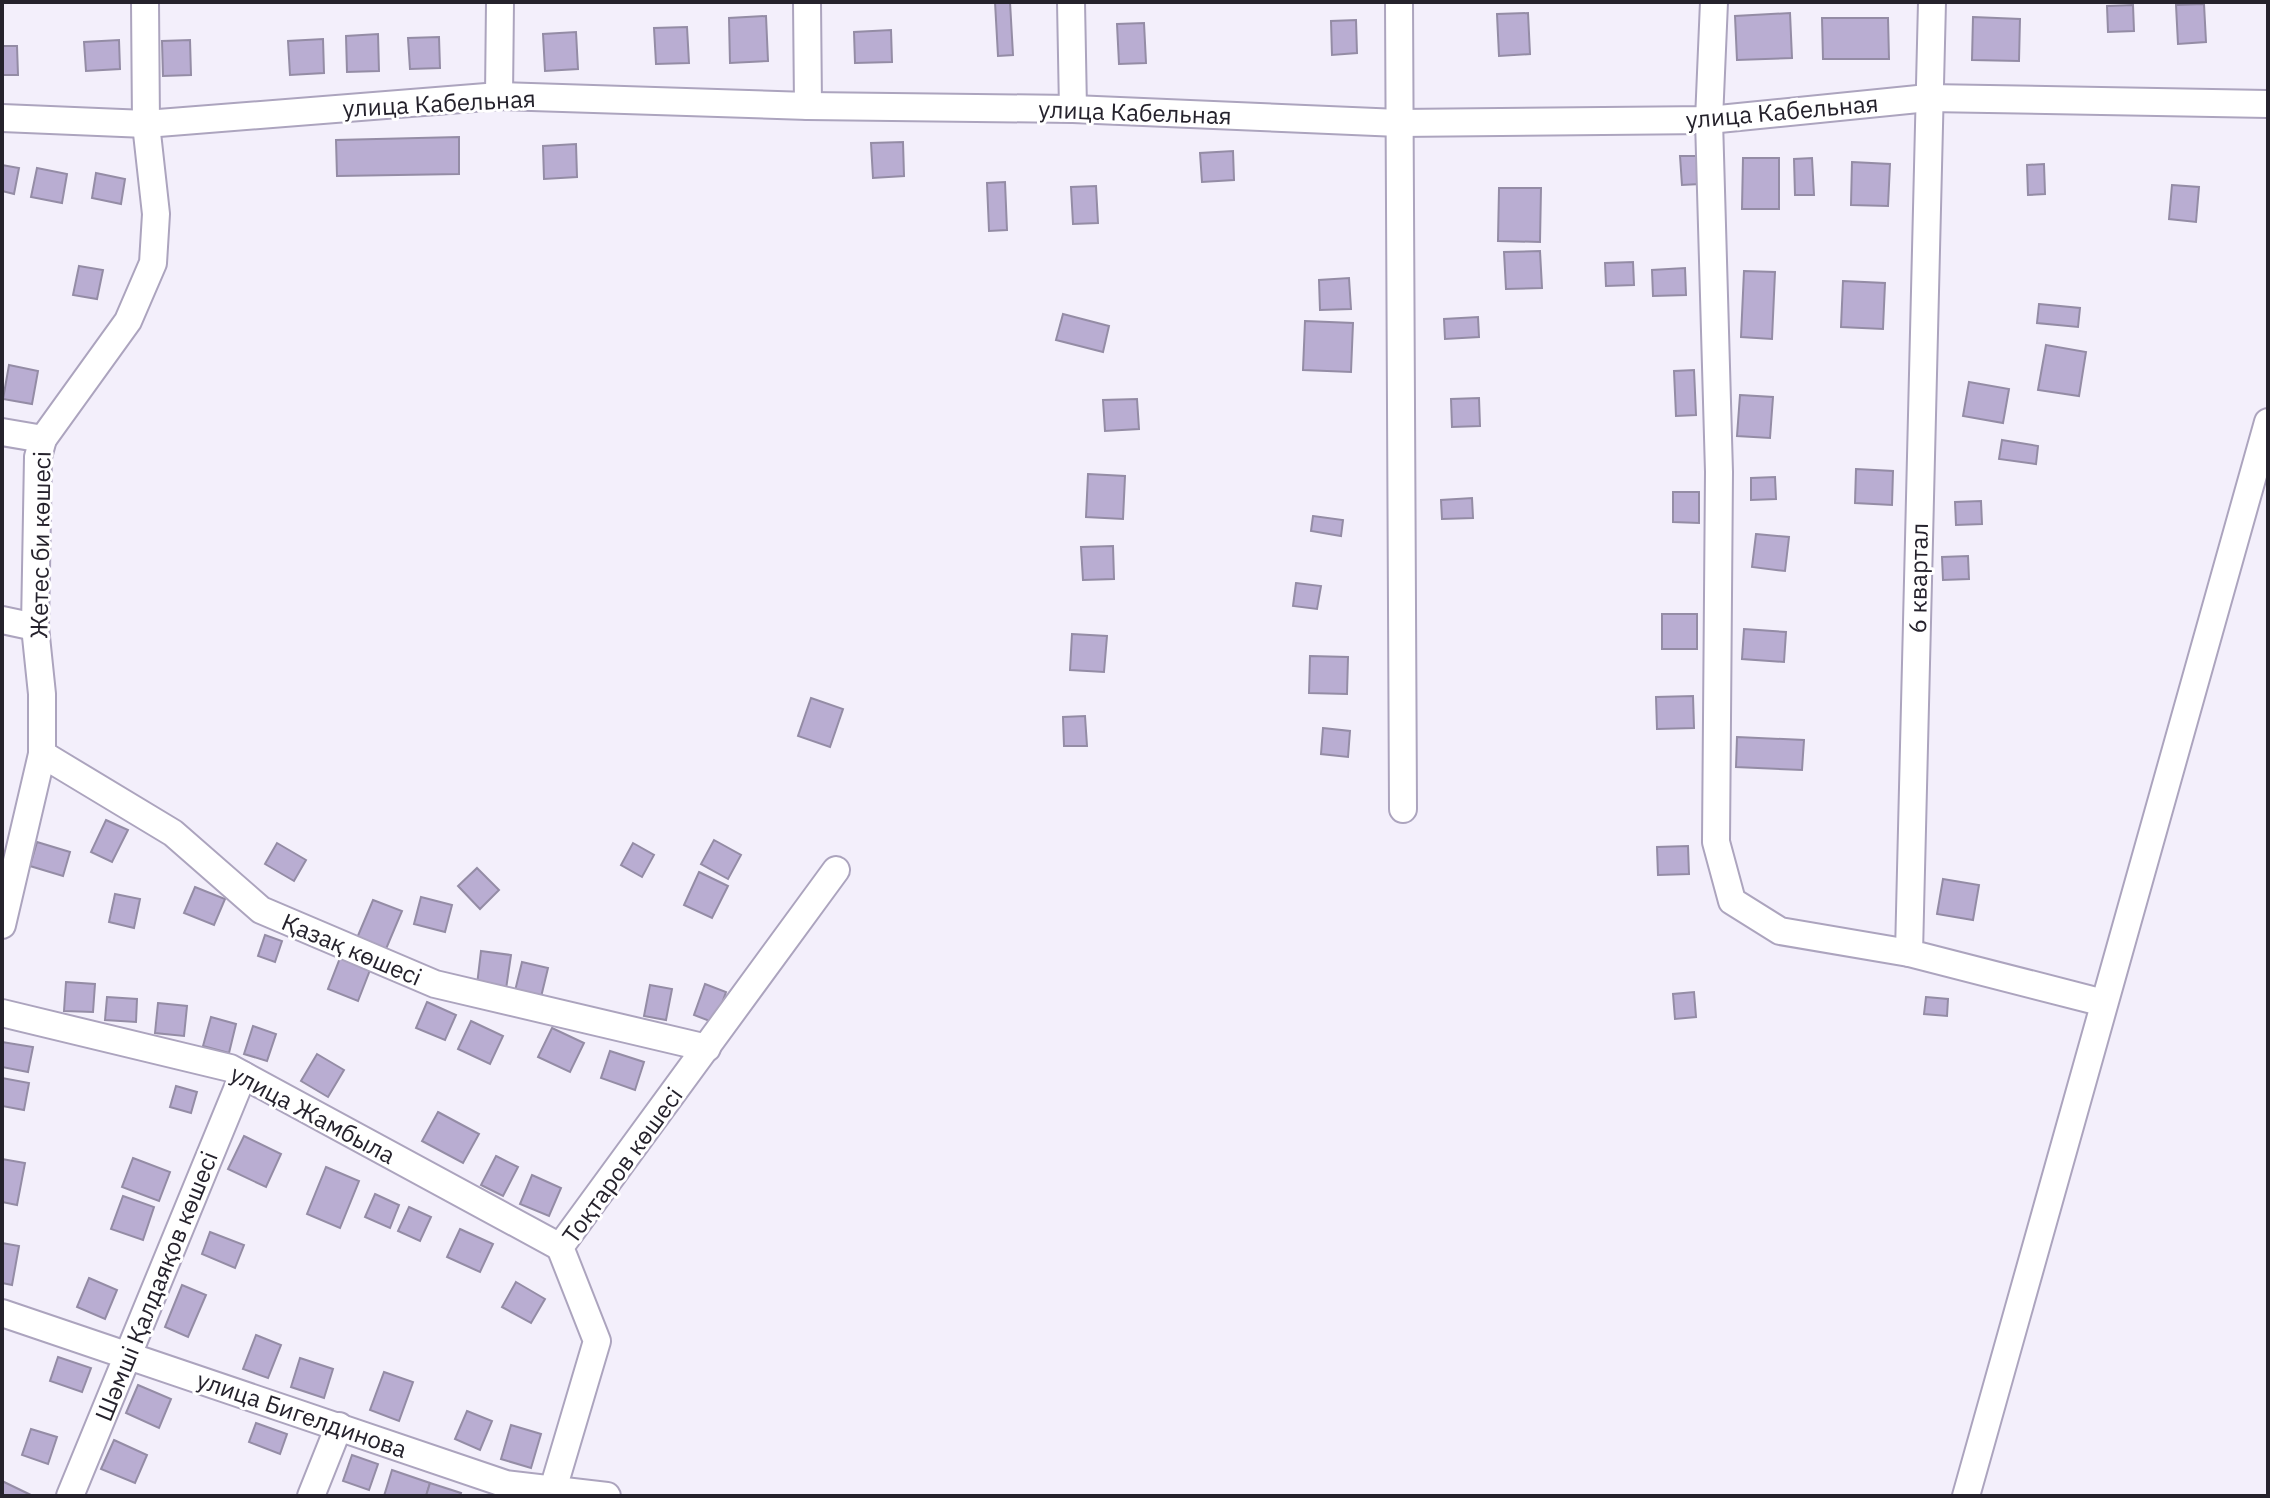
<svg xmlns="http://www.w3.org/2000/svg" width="2270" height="1498" font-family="'IBM Plex Sans',sans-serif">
<rect width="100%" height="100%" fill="#f3effb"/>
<g fill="#b9add2" stroke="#948ca5" stroke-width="2">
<path d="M995,2H1010L1013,55L998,56Z"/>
<path d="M2204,4L2206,42L2178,44L2176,5Z"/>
<path d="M2133,5L2134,31L2108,32L2107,6Z"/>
<path d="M1528,13L1530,54L1499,56L1497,14Z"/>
<path d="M1790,13L1792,58L1737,60L1735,16Z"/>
<path d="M766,16L768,61L730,63L729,18Z"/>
<path d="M1973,17L2020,19L2019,61L1972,60Z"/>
<path d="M1822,18H1888L1889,59H1823Z"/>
<path d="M1356,20L1357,53L1332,55L1331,21Z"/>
<path d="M1144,23L1146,63L1119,64L1117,24Z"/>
<path d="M687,27L689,63L656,64L654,28Z"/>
<path d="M891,30L892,62L855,63L854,32Z"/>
<path d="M576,32L578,69L545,71L543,34Z"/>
<path d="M378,34L379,71L347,72L346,36Z"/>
<path d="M439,37L440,68L410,69L408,38Z"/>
<path d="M323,39L324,73L290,75L288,41Z"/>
<path d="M119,40L120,69L86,71L84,42Z"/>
<path d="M190,40L191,75L163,76L162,41Z"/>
<path d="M2,46H17L18,75H2Z"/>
<path d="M459,137V174L337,176L336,140Z"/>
<path d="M903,142L904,176L873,178L871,143Z"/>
<path d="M576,144L577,177L544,179L543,146Z"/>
<path d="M1233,151L1234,180L1202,182L1200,153Z"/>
<path d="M1680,156H1699L1700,184L1682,185Z"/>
<path d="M1743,158H1779V209H1742Z"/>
<path d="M1812,158L1814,195H1795L1794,159Z"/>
<path d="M1852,162L1890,164L1888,206L1851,205Z"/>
<path d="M2044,164L2045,194L2028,195L2027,165Z"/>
<path d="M2,165L19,168L14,194L2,191Z"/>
<path d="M37,168L67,174L62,203L31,197Z"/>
<path d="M96,173L125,179L121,204L92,198Z"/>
<path d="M1005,182L1007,230L989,231L987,183Z"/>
<path d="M2172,185L2199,187L2196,222L2169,219Z"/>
<path d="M1096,186L1098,223L1073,224L1071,187Z"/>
<path d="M1499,188H1541L1540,242L1498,241Z"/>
<path d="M1540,251L1542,288L1506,289L1504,252Z"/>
<path d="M1633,262L1634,285L1606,286L1605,263Z"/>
<path d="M79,266L103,270L97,299L73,295Z"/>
<path d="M1685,268L1686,295L1653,296L1652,270Z"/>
<path d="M1744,271L1775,272L1772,339L1741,337Z"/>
<path d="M1349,278L1351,309L1320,310L1319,280Z"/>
<path d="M1843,281L1885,283L1883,329L1841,327Z"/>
<path d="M2039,304L2080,308L2078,327L2037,323Z"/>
<path d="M1063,314L1109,326L1103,352L1056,340Z"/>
<path d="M1478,317L1479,337L1445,339L1444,319Z"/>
<path d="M1305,321L1353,323L1351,372L1303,370Z"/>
<path d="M2046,345L2086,352L2079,396L2038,390Z"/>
<path d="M9,365L38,371L32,404L3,399Z"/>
<path d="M1694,370L1696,415L1676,416L1674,371Z"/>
<path d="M1969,382L2009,389L2003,423L1963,416Z"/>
<path d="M1740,395L1773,397L1770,438L1737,436Z"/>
<path d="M1479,398L1480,426L1452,427L1451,399Z"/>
<path d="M1137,399L1139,429L1105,431L1103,400Z"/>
<path d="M2002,440L2038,446L2036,464L1999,459Z"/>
<path d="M1856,469L1893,471L1892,505L1855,503Z"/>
<path d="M1088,474L1125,476L1123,519L1086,517Z"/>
<path d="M1775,477L1776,499L1751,500V478Z"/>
<path d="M1673,492H1699V523L1673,522Z"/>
<path d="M1472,498L1473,518L1442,519L1441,500Z"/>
<path d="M1981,501L1982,524L1956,525L1955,502Z"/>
<path d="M1313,516L1343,520L1341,536L1311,531Z"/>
<path d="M1756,534L1789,537L1785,571L1752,567Z"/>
<path d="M1113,546L1114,579L1083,580L1081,547Z"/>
<path d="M1968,556L1969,579L1943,580L1942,557Z"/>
<path d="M1296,583L1321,586L1317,609L1293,606Z"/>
<rect x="1662" y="614" width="35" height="35"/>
<path d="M1744,629L1786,632L1784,662L1742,659Z"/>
<path d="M1072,634L1107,636L1104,672L1070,670Z"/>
<path d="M1310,656L1348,657L1347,694L1309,693Z"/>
<path d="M1693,696L1694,728L1657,729L1656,697Z"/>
<path d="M811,698L843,709L830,747L798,736Z"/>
<path d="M1085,716L1087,746H1064L1063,717Z"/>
<path d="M1323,728L1350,731L1348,757L1321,754Z"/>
<path d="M1737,737L1804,740L1802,770L1736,767Z"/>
<path d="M106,820L128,830L112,862L91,852Z"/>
<path d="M714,840L741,855L728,879L701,864Z"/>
<path d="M37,842L70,852L63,876L30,866Z"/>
<path d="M277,843L306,860L294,881L265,864Z"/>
<path d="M633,843L654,855L642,877L621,865Z"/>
<path d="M1688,846L1689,874L1658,875L1657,847Z"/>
<path d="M477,868L499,890L480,909L458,886Z"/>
<path d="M699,872L728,886L712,918L684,905Z"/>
<path d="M1943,879L1979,885L1973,920L1937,914Z"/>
<path d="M195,887L225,899L214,925L184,913Z"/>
<path d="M115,894L140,899L134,928L109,922Z"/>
<path d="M421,897L452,905L445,932L414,924Z"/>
<path d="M373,900L402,911L386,949L357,938Z"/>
<path d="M265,935L282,941L275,962L258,956Z"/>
<path d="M481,951L511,955L506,989L477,985Z"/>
<path d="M340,958L370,970L358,1001L328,989Z"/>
<path d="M522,962L548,968L541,997L515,991Z"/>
<path d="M66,982L95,984L93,1012L64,1011Z"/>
<path d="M705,984L726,992L715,1023L694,1015Z"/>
<path d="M650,985L672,989L666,1020L644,1016Z"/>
<path d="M1694,992L1696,1017L1675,1019L1673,994Z"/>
<path d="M107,997L137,999L136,1022L105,1020Z"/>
<path d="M1926,997L1948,999L1947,1016L1924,1014Z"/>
<path d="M427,1002L456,1015L445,1040L416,1028Z"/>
<path d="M158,1003L187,1006L184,1036L155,1033Z"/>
<path d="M211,1017L236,1024L229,1053L203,1046Z"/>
<path d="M471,1021L503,1036L490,1064L458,1049Z"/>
<path d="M253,1026L276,1034L267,1061L244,1054Z"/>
<path d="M552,1028L584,1043L570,1072L538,1057Z"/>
<path d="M2,1042L33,1047L28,1072L2,1067Z"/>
<path d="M610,1051L644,1062L635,1090L601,1078Z"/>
<path d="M317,1054L344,1070L328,1097L301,1081Z"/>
<path d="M2,1078L29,1083L24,1110L2,1106Z"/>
<path d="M176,1086L197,1092L191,1113L170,1107Z"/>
<path d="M438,1112L479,1134L463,1163L422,1141Z"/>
<path d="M244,1136L281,1154L266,1187L228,1169Z"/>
<path d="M496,1156L518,1167L503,1196L481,1185Z"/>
<path d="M133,1158L170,1172L159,1201L122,1187Z"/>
<path d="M2,1159L25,1163L17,1205L2,1202Z"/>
<path d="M326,1167L359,1181L340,1228L307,1214Z"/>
<path d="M532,1175L561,1188L549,1216L520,1204Z"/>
<path d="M375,1194L399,1205L390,1228L365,1217Z"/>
<path d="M123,1196L154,1207L143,1240L111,1229Z"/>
<path d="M409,1207L431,1217L420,1241L398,1231Z"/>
<path d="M460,1229L493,1244L480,1272L447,1257Z"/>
<path d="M210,1232L244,1245L235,1268L202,1254Z"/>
<path d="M2,1243L19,1246L12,1285L2,1283Z"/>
<path d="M89,1278L117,1290L105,1319L77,1307Z"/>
<path d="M516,1282L545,1299L531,1323L502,1307Z"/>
<path d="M182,1285L206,1295L188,1337L165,1327Z"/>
<path d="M256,1335L281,1345L268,1378L243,1369Z"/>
<path d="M58,1357L91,1368L82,1392L50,1381Z"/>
<path d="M300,1358L333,1369L324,1398L291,1387Z"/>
<path d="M384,1372L413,1382L399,1421L370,1410Z"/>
<path d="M138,1385L171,1399L159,1428L126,1413Z"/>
<path d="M467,1411L492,1421L480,1450L455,1439Z"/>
<path d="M256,1423L287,1434L280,1454L249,1442Z"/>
<path d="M511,1425L541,1434L531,1468L501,1459Z"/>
<path d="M31,1429L57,1437L48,1464L22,1455Z"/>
<path d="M114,1440L147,1455L135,1483L101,1469Z"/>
<path d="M352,1455L378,1464L369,1490L343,1481Z"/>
<path d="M392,1470L430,1483L426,1496H384Z"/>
<path d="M2,1481L33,1496H2Z"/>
<path d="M430,1483L461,1493L460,1496H426Z"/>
</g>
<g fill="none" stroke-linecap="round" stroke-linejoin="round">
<g stroke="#aca4be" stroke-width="30">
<g id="minor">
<path d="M807,2L808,106"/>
<path d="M1071,2L1073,109"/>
<path d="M1399,2L1403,809"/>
<path d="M1714,2L1709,120L1719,472L1716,842L1732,901L1780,931L1909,953"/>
<path d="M1932,2L1909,953L2104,1003"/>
<path d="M499,96L500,2"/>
<path d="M2,118L146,124L499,96L808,106L1073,109L1399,123L1709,120L1928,98L2268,104"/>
<path d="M2,432L43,439"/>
<path d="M2,620L35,627"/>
<path d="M42,754L173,833L261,910L435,984L707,1048"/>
<path d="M2,925L42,754V694L35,627L38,457L43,439L128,321L153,263L156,214L146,124L145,2"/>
<path d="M2,1013L230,1068L560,1247"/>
<path d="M2,1313L506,1484L607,1496"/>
<path d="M70,1496L243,1075"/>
<path d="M311,1496L339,1426"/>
<path d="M551,1496L597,1341L560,1247L836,870"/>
<path d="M1966,1496L2268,422"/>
</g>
</g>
<use href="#minor" stroke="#fff" stroke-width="26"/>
</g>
<g text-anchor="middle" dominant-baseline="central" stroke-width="6" stroke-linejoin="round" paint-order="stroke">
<g font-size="24" fill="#25222c" stroke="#fff">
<text transform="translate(439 103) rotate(-3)">улица Кабельная</text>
<text transform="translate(1782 111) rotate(-5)">улица Кабельная</text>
<text transform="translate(1135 112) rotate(2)">улица Кабельная</text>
<text transform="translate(40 545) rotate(-89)">Жетес би көшесі</text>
<text transform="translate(1918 578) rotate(-89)">6 квартал</text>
<text transform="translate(352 949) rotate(23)">Қазақ көшесі</text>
<text transform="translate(313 1114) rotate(28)">улица Жамбыла</text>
<text transform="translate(622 1165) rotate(-54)">Тоқтаров көшесі</text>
<text transform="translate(156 1286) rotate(-68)">Шәмші Қалдаяқов көшесі</text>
<text transform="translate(302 1414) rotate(19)">улица Бигелдинова</text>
</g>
</g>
<rect width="2270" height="1498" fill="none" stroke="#25222c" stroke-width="8"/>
</svg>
